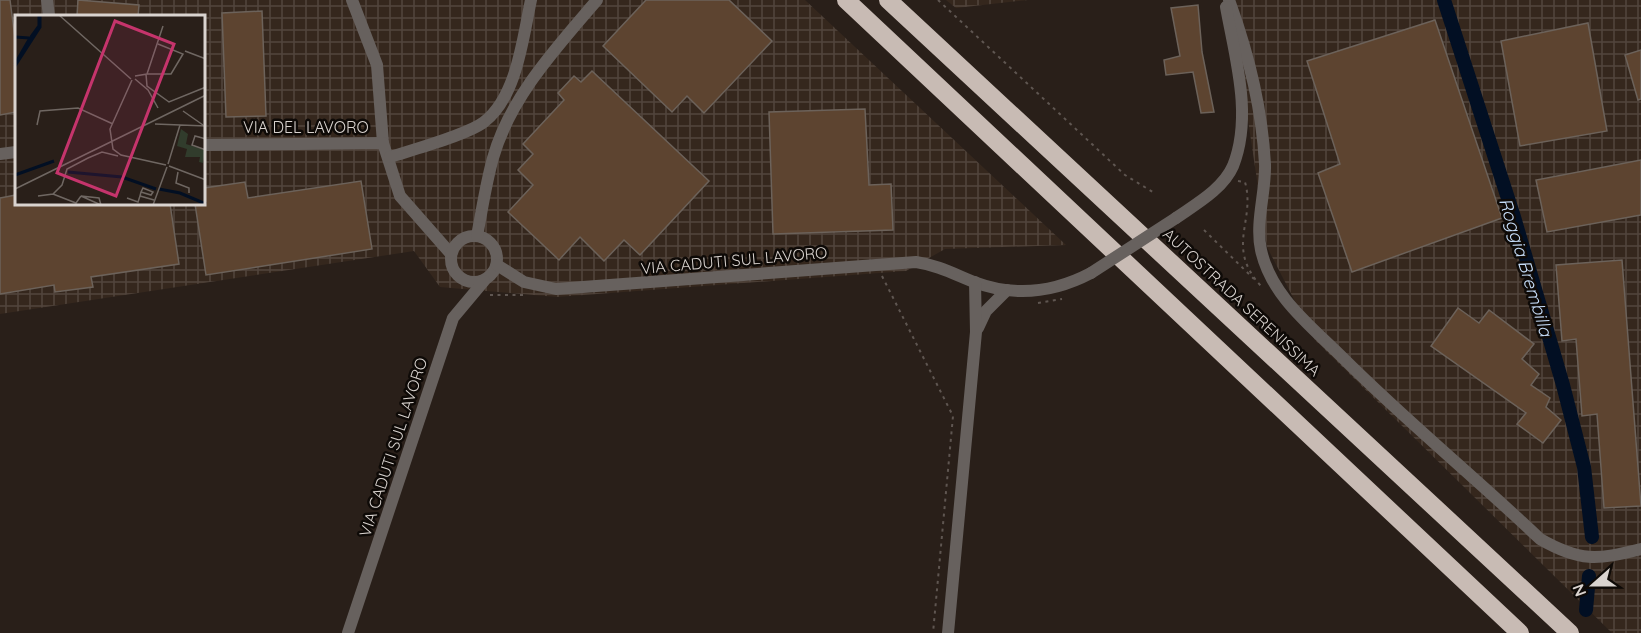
<svg xmlns="http://www.w3.org/2000/svg" width="1641" height="633" font-family="Quicksand,sans-serif">
<defs>
<pattern id="industrial-grid" width="8" height="8" patternUnits="userSpaceOnUse" patternTransform="scale(1.5)"><rect width="8" height="8" fill="#35271d"/><path d="M0 4h8M4 0v8" fill="none" stroke="#52453d"/></pattern>
</defs>
<rect width="100%" height="100%" fill="#291f19"/>
<g fill="url(#industrial-grid)" fill-rule="evenodd">
<path d="M0,0H805L1066,245L945,249L906,271L557,297L440,287L414,251L0,314ZM16,16H204V204H16Z"/>
<path d="M946,0H1028L956,8Z"/>
<path d="M1230,0H1641V633H1612L1315,340L1267,247Z"/>
</g>
<g fill="none" stroke-linecap="round" stroke-linejoin="round">
<g stroke="#020f23" stroke-width="14">
<path d="M1444,0L1514,217L1563,385L1584,467L1592,537"/>
<path d="M1586,610L1589,576"/>
</g>
</g>
<g fill="#5d4430" stroke="#6c625a" stroke-width="1.5">
<path d="M0,0H10L16,46V112L0,115Z"/>
<path d="M78,0L139,5L138,16H77Z"/>
<path d="M646,0H729L772,41L704,113L687,96L672,112L603,46Z"/>
<path d="M1198,5L1202,52L1214,112L1201,113L1193,72L1166,75L1164,60L1180,56L1171,8Z"/>
<path d="M262,11L266,116L226,117L222,13Z"/>
<path d="M1435,20L1502,218L1352,272L1318,173L1340,164L1307,61Z"/>
<path d="M1588,23L1607,131L1520,146L1501,41Z"/>
<path d="M1641,50V99L1638,100L1625,55Z"/>
<path d="M592,71L709,181L640,255L624,240L604,261L580,237L559,260L508,212L533,185L518,170L533,154L523,144L564,100L558,93L574,76L581,82Z"/>
<path d="M865,109L869,185L891,184L893,230L773,234L769,112Z"/>
<path d="M1641,160V215L1547,232L1536,180Z"/>
<path d="M361,181L372,249L206,275L195,204H204V188L245,182L248,198Z"/>
<path d="M16,195V204H170L179,264L91,277L93,287L55,292L54,285L0,294V198Z"/>
<path d="M1622,260L1641,506L1604,508L1597,414L1582,416L1576,339L1562,341L1556,265Z"/>
<path d="M1458,308L1479,323L1489,310L1534,344L1522,359L1539,374L1531,385L1550,398L1546,407L1561,420L1543,443L1517,424L1526,413L1431,346Z"/>
</g>
<g fill="none" stroke-linecap="round" stroke-linejoin="round">
<g stroke="#5f5651" stroke-width="2" stroke-dasharray="3 4.5" stroke-linecap="butt">
<path d="M938,0L1125,175L1156,194"/>
<path d="M1238,181L1245,182C1256,221 1225,247 1261,286"/>
<path d="M1204,230L1254,279"/>
<path d="M882,276L953,416L933,633"/>
<path d="M490,295H523"/>
<path d="M1038,303L1062,299"/>
</g>
<g stroke="#67615e" stroke-width="12">
<path d="M47,0L49,16"/>
<path d="M352,0L377,65L383,143"/>
<path d="M1229,0C1248,52 1262,109 1265,164C1266,192 1255,222 1261,250C1271,296 1311,326 1342,357C1406,421 1475,477 1540,539C1580,562 1597,560 1641,549"/>
<path d="M204,145L383,143L400,196L451,254"/>
<path d="M0,154L16,152"/>
<path d="M390,157C412,150 467,135 484,122C517,97 523,37 531,0"/>
<path d="M1176,218C1196,204 1223,189 1233,166C1253,116 1235,57 1226,7"/>
<circle cx="474" cy="259" r="23"/>
<path d="M477,236C482,210 486,183 493,158C510,97 557,47 597,0"/>
<path d="M497,265L524,282L556,289L916,262C937,265 954,274 974,282C1014,297 1053,293 1091,273"/>
<path d="M978,328L986,311L1007,290"/>
<path d="M348,633L453,318L484,281"/>
<path d="M948,633L976,332L975,282"/>
</g>
<g stroke="#c8bbb4" stroke-width="18">
<path d="M846,0L1520,633"/>
<path d="M888,0L1570,633"/>
</g>
<path stroke="#67615e" stroke-width="12" d="M1091,273L1176,218"/>
</g>
<g text-anchor="middle" dominant-baseline="central" stroke-width="5" stroke-linejoin="round" paint-order="stroke">
<g font-size="16" fill="#d9d3cf" stroke="#0e0a07">
<text x="306" y="127">VIA DEL LAVORO</text>
<text transform="translate(734 260) rotate(-5)">VIA CADUTI SUL LAVORO</text>
<text transform="translate(1242 302) rotate(43)">AUTOSTRADA SERENISSIMA</text>
<text transform="translate(393 447) rotate(-72)">VIA CADUTI SUL LAVORO</text>
</g>
<g font-size="18" font-style="italic" fill="#c6ddf9" stroke="#0e0a07">
<text transform="translate(1526 267) rotate(73)">Roggia Brembilla</text>
</g>
</g>
<g transform="translate(15 15)">
<rect width="190" height="190" fill="#291f19"/>
<path d="M166,114L173,119L171,129L190,135L188,148L184,147L185,142H170L172,134L162,131Z" fill="#313c2c"/>
<path fill="none" stroke="#020f23" stroke-width="3" d="M0,22L15,23L0,49M16,22L24,11V0M0,51L25,12V0M53,157L107,162L141,174M0,160L39,146M144,174L165,178L191,189"/>
<path fill="none" stroke="#6f6762" stroke-width="1.5" d="M44,0L116,64M170,36L191,44M131,59L132,71L154,87L191,72M132,59H156L168,39L143,29M120,61L132,59L148,11M120,64L133,75L143,93M117,65L95,114L98,134L106,140L151,150M168,96L188,110M140,109L191,111M22,110L25,96L63,93L98,109M191,124L180,121L177,130L191,135M153,149L165,110M154,151L191,165M163,157L161,168L174,173V178M0,174L191,80M38,179L61,188L66,181M23,181L38,179L47,170L52,154L73,143L87,137L103,141M66,181L84,183L86,190M66,181L86,190M125,181L126,177L128,173L138,177L136,180L126,177M112,183L123,187L125,181L139,185M138,190L152,152"/>
<path fill="#c5346c" fill-opacity="0.15" stroke="#c5346c" stroke-width="3" d="M100,6L159,29L101,181L42,158Z"/>
<rect width="190" height="190" fill="none" stroke="#d9d3cf" stroke-width="3"/>
</g>
<g transform="translate(1593 585) rotate(249)" stroke="#0e0a07" stroke-width="4.5" paint-order="stroke">
<path d="M0-4.5L10 22L0 15L-10 22Z" fill="#d9d3cf"/>
<text y="-9" font-size="16" font-weight="bold" text-anchor="middle" fill="#d9d3cf">N</text>
</g>
</svg>
